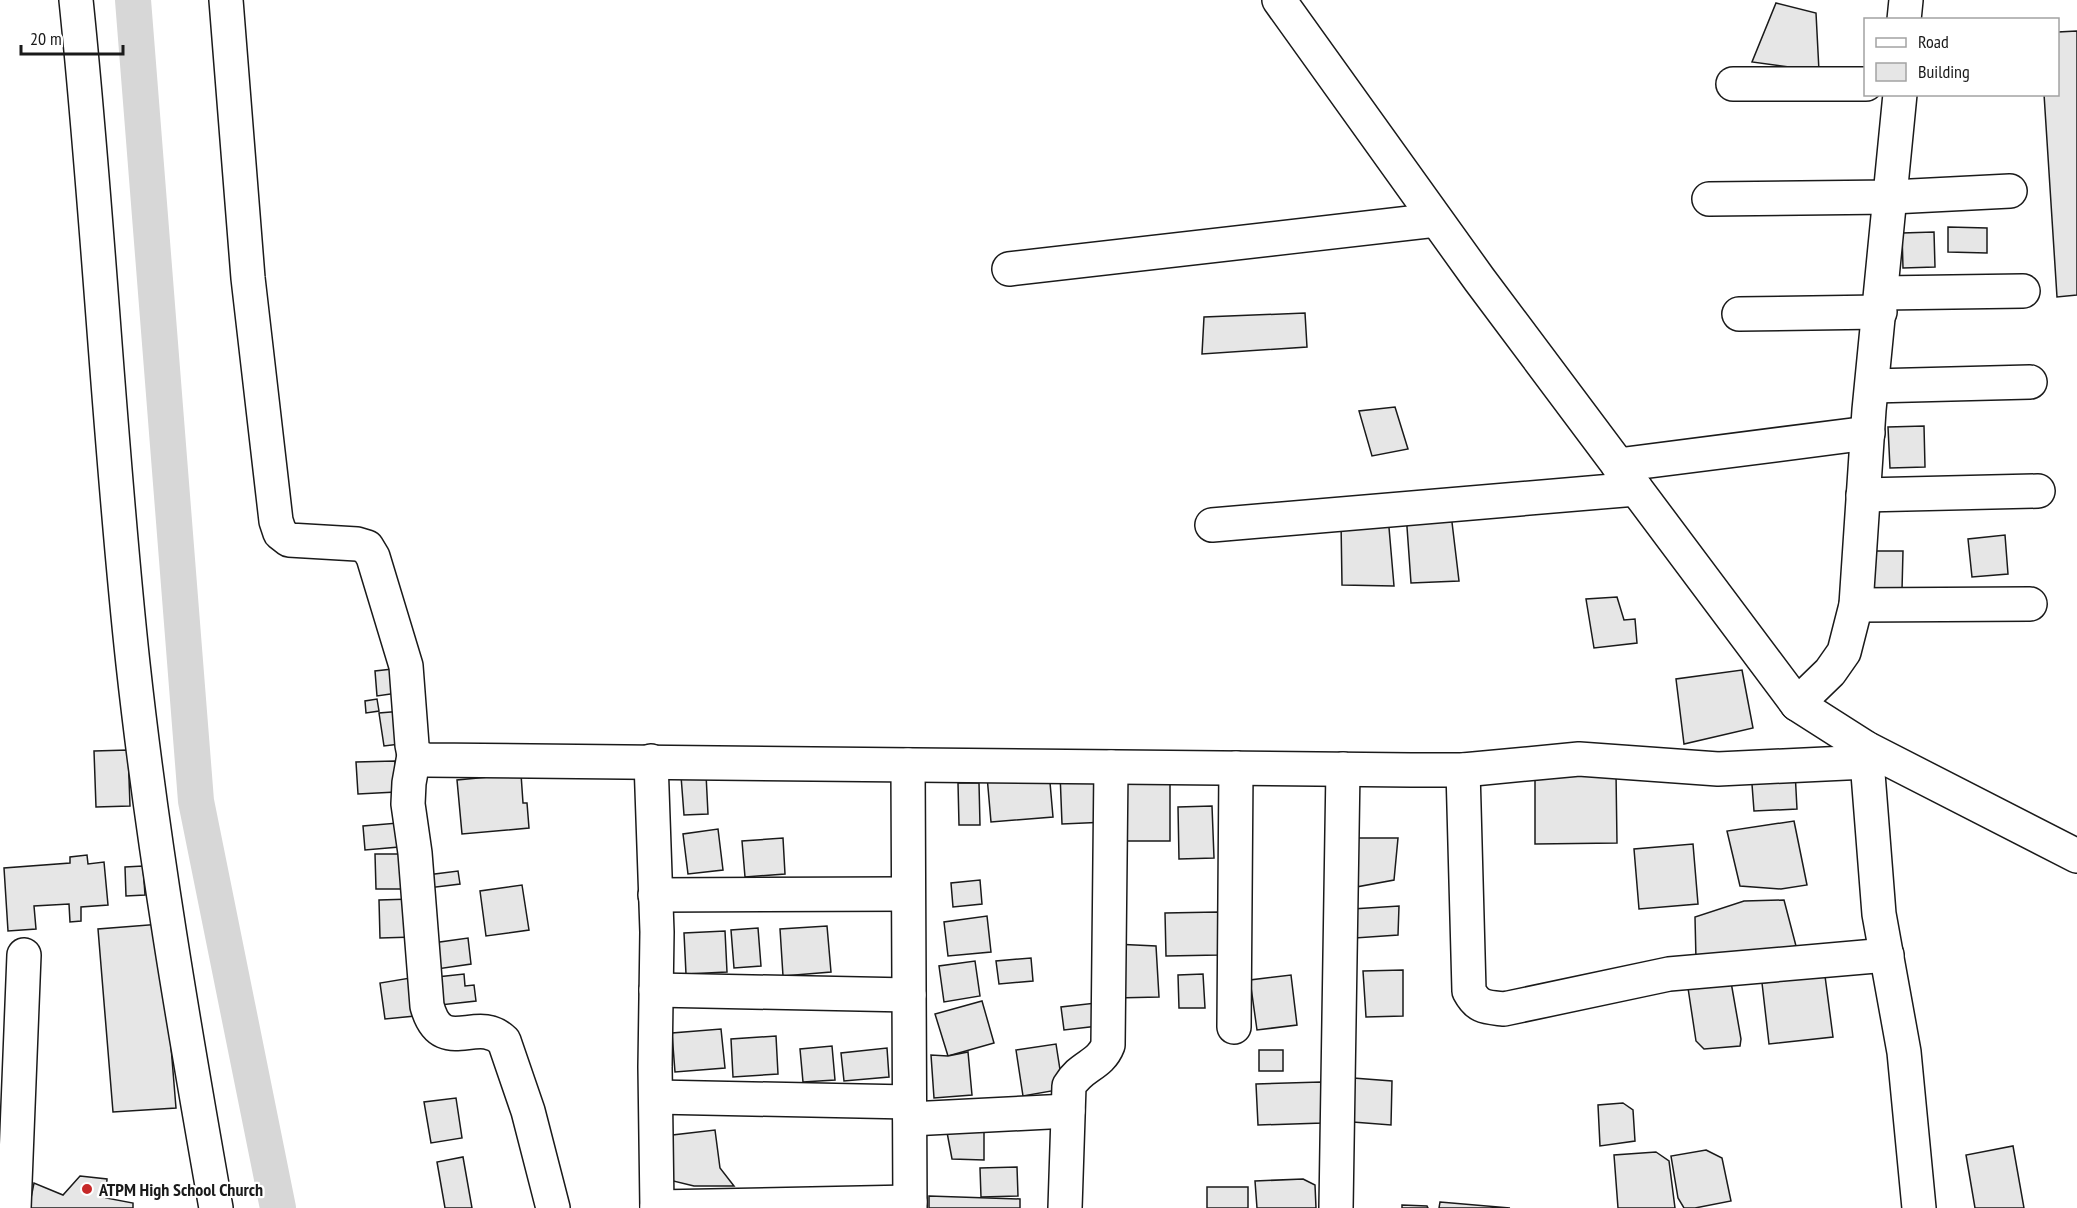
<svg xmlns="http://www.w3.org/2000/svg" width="2077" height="1208" font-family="'PT Sans Narrow',sans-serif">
<rect width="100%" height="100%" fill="#fff"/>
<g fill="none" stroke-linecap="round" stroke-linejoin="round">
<path stroke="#d7d7d7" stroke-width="36" d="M133,0L196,801L278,1208"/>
</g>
<g fill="#e6e6e6" stroke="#1a1a1a" stroke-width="1.5">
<path d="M1776,3L1816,13L1819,71L1752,62Z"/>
<path d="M2077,31V295L2057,297L2044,94H2058V32Z"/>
<path d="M1948,227L1987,228V253L1948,252Z"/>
<path d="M1934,232L1935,267L1903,268L1902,233Z"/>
<path d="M1305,313L1307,347L1202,354L1204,317Z"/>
<path d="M1395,407L1408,449L1372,456L1359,411Z"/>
<path d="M1924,426L1925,467L1890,468L1888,427Z"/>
<path d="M1406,513L1451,514L1459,581L1411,583Z"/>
<path d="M1388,516L1394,586L1342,585L1341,521Z"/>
<path d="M2005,535L2008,574L1972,577L1968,539Z"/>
<path d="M1875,551H1903L1902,590L1874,589Z"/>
<path d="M1617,597L1624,620L1635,619L1637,643L1594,648L1586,599Z"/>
<path d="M401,668L404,692L377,696L375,671Z"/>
<path d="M1742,670L1753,728L1684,744L1676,679Z"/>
<path d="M377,699L379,711L366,713L365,701Z"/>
<path d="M403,711L408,743L384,746L379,713Z"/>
<path d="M128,750L130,806L96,807L94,751Z"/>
<path d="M395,761L396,792L358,794L356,762Z"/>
<path d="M1049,771L1053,817L991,822L987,776Z"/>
<path d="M1751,771H1795L1797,809L1754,811Z"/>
<path d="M1104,772L1107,822L1062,824L1060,773Z"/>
<path d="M1616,773L1617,843L1535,844V774Z"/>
<path d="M521,774L523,803H527L529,828L462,834L457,780Z"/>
<path d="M706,774L708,814L684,815L681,776Z"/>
<path d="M1118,776H1170V841H1119Z"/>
<path d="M958,783H979L980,825H959Z"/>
<path d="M1212,806L1214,858L1179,859L1178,807Z"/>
<path d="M1794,821L1807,885L1781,889L1740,886L1727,831Z"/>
<path d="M398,823L399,847L365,850L363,826Z"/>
<path d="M718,829L723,870L688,874L683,834Z"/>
<path d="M783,838L785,874L745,877L742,841Z"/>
<path d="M1355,838H1398L1394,880L1356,887Z"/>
<path d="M1693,844L1698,904L1639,909L1634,849Z"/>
<path d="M375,854H412L413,889H376Z"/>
<path d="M87,855L88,864L104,862L108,905L81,907V921L70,922L69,904L34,906L36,929L8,931L4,868L70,863V857Z"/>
<path d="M143,866L145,895L126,896L125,867Z"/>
<path d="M458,871L460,884L428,888L427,875Z"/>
<path d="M980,880L982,904L953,907L951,883Z"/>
<path d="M522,885L529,930L486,936L480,891Z"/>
<path d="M412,899L414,937L380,938L379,900Z"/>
<path d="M1784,900L1796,946L1740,959L1696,960L1695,917L1744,901Z"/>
<path d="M1399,906L1398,935L1355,938L1352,909Z"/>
<path d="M1218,912L1219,955L1166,956L1165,913Z"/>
<path d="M987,916L991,952L948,956L944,922Z"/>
<path d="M161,924L176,1108L113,1112L98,929Z"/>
<path d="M827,926L831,972L783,976L780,929Z"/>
<path d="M758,928L761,966L734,968L731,930Z"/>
<path d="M725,931L727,972L686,974L684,933Z"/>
<path d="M468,938L471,964L437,969L433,943Z"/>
<path d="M1114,944L1156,946L1159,997L1115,998Z"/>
<path d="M1031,958L1033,981L999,984L996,961Z"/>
<path d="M975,961L980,996L944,1002L939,966Z"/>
<path d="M1403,970V1016L1366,1017L1363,971Z"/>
<path d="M464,974L465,986L474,985L476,1001L440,1005L437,977Z"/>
<path d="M1203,974L1205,1008H1179L1178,975Z"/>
<path d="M1291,975L1297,1025L1257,1030L1250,980Z"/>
<path d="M1825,976L1833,1037L1769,1044L1762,983Z"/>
<path d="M410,978L415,1016L385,1019L380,983Z"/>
<path d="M1731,982L1741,1039L1740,1046L1704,1049L1696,1041L1688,988Z"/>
<path d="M982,1001L994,1043L948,1056L935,1014Z"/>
<path d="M1096,1003L1098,1026L1064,1030L1061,1007Z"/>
<path d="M721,1029L725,1068L675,1072L672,1033Z"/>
<path d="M776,1036L778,1074L733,1077L731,1039Z"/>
<path d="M1056,1044L1063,1089L1023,1096L1016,1050Z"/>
<path d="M832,1046L835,1080L803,1082L800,1049Z"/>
<path d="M887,1048L889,1077L844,1081L841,1053Z"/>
<rect x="1259" y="1050" width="24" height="21"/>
<path d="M968,1052L972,1095L934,1098L931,1055L948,1056Z"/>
<path d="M1340,1077L1392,1081L1391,1125L1340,1121Z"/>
<path d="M1321,1082L1323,1123L1258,1125L1256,1084Z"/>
<path d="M456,1098L462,1138L431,1143L424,1102Z"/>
<path d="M1623,1103L1633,1110L1635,1141L1600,1146L1598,1105Z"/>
<path d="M984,1124V1160L952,1159L946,1127Z"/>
<path d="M715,1130L720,1168L734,1186H694L669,1180L664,1136Z"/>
<path d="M2013,1146L2024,1208H1975L1966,1155Z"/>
<path d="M1706,1150L1722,1158L1731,1201L1695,1208H1684L1678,1198L1671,1156Z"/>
<path d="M1656,1152L1669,1161L1675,1208H1618L1614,1155Z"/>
<path d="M463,1157L472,1208H445L437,1162Z"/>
<path d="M1017,1167L1018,1196L981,1197L980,1168Z"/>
<path d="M80,1176L107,1179L106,1198L133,1203V1208H29L34,1183L63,1195Z"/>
<path d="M1303,1179L1315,1185L1316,1208H1257L1255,1181Z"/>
<rect x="1207" y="1187" width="41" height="21"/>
<path d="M929,1196L1020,1199V1208H929Z"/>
<path d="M1440,1202L1510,1208H1439Z"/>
<path d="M1402,1205L1427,1206L1428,1208H1402Z"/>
</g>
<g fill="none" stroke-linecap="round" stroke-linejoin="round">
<g stroke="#1a1a1a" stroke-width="36">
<g id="minor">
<path d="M76,0C99,221 109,443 133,664C153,846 184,1027 216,1208"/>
<path d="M226,0L248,278L276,521L280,533L289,540L357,544L367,547L373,557L406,666L412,745L414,755L426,760L1411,770H1463L1579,759L1718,769L1867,762"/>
<path d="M1279,0L1479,279L1797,704L1866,748L2077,856"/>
<path d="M1904,20L1906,0"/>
<path d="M1733,84H1866"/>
<path d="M1709,199L1892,197L2010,191"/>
<path d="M1009,269L1436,220"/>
<path d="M1882,293L2023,291"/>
<path d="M1739,314L1880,312"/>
<path d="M1872,386L2030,382"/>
<path d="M1618,465L1868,433"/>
<path d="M1863,495L2038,491"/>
<path d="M1212,525L1636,489"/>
<path d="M1856,605L2030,604"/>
<path d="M1797,704L1830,672L1844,652L1856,605L1869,410L1900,94"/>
<path d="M1866,748L1879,914L1904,1052L1919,1208"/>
<path d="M414,755L409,783L408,804L415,853L427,1006C442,1059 477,1014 504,1041L528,1111L553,1208"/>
<path d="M651,761L657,932L655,1067L657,1208"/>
<path d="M908,765L910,1208"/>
<path d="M1463,770L1469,991C1478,1008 1486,1007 1504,1009L1669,974L1887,955"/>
<path d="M655,895L908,894"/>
<path d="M656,990L909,995"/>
<path d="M1234,1027L1236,768"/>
<path d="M656,1097L909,1102"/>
<path d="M910,1119L1068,1111"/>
<path d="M657,1207L910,1202"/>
<path d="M14,1208L24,955"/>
<path d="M1065,1208L1069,1086C1081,1065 1100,1066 1108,1045L1111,767"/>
<path d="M1336,1208L1343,769"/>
</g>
</g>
<use href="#minor" stroke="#fff" stroke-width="33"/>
</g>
<circle fill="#c62828" stroke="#fff" stroke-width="2" cx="87" cy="1189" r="6"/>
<g text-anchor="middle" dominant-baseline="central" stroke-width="4.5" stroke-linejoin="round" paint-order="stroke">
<g font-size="18" font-weight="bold" fill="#1a1a1a" stroke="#fff" text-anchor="start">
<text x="99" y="1189">ATPM High School Church</text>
</g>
</g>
<rect x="1864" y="18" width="195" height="78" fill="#ffffff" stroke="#a3a3a3" stroke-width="1.5"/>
<rect x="1876" y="38" width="30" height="9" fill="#ffffff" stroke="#a3a3a3" stroke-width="1.5"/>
<text x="1918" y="48" font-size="18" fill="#1a1a1a">Road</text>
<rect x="1876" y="63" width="30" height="18" fill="#e6e6e6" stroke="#a3a3a3" stroke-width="1.5"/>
<text x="1918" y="78" font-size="18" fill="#1a1a1a">Building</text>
<path d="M21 45v9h102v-9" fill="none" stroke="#1a1a1a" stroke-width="3"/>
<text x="30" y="45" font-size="18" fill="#1a1a1a" stroke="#ffffff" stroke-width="4.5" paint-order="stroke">20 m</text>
</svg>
